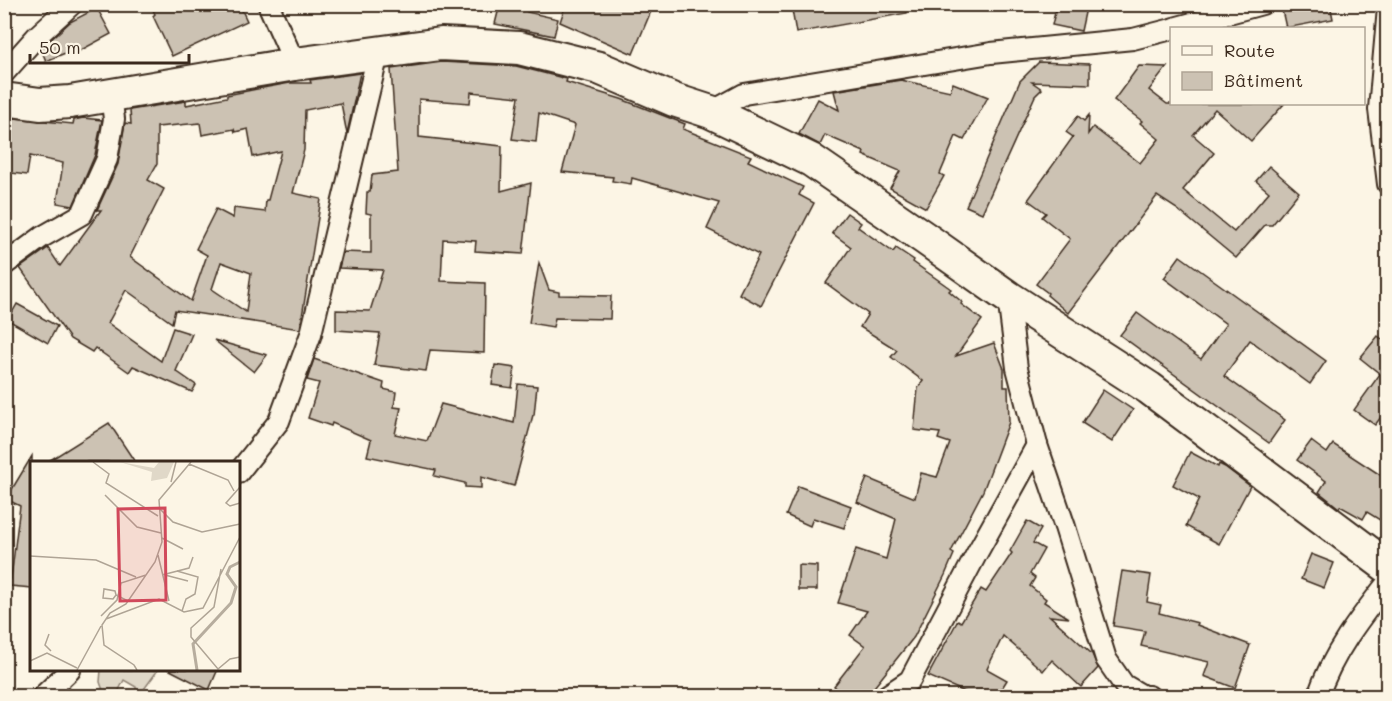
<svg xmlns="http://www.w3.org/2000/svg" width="1392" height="701" font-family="Mali,sans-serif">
<rect width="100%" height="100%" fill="#fcf5e5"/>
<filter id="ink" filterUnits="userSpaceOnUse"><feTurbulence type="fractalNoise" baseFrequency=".0167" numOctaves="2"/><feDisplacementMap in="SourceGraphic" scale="12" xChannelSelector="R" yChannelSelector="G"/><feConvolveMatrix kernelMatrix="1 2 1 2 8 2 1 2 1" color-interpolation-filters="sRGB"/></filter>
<g filter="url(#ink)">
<path fill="#e0d8c8" stroke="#8e8173" stroke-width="1.5" d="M101,670H158L139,696H136V687L124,680L116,696H105L100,682Z"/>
<g fill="#ccc2b3" stroke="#3b2a1e" stroke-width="1.5" fill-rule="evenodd">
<path d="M150,4H239L247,21L172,56L153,16L155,14Z"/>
<path d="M500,4H529L527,12L558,19L554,36L495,24Z"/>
<path d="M566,4H654L633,54L560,22Z"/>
<path d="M791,4H906L907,13L796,33Z"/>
<path d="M1057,4H1072L1086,8L1081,31L1052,25Z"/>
<path d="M1319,4H1330L1333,19L1286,28L1282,10Z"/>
<path d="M97,8L111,34L72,55L70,51L46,61L41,49L46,44L70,22Z"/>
<path d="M442,62L516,66L567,79L566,82L621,99L685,124L683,129L751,156L748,161L803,187L799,195L814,203L761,306L739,294L759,255L707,229L719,203L632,178L631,184L612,181L613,177L562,172L575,125L539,113L536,142L512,139L519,97L471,92L470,103L419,99V137L502,146L501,191L531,183L523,254L475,251L476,241L443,239L441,281L485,283L484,353L430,350L426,371L374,365L380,333L336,330V310L370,311L383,270L339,268L343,252L371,253V214L366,213L367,192H370L372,175L398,172L391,69Z"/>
<path d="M1039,62L1090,64V84L1032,82L1042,89L1035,96L982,213L966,206L1020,81Z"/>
<path d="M1139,66L1167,67L1149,90L1167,104H1284L1251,141L1215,109L1193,135L1214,153L1183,190L1234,232L1269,192L1256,181L1269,166L1299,192L1272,225H1265L1236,258L1177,209L1157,196L1068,313L1047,295L1048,293L1036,284L1070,239L1042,217L1046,213L1028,200L1073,137L1066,132L1078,116L1084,121L1089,115L1088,134L1093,127L1140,163L1159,139L1140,123L1142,121L1114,100Z"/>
<path d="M360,73L347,134L341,103L305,110L304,150L293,193L321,199L300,329L175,310L172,323L126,290L108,323L161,361L173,328L192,334L176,371L196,385L192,392L133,366L129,372L95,348L92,352L70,339L20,268L48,248L60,266L101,210H97L118,164L125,123L131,124L130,110L186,101V105L227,97V95L257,89L290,83H311L310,80ZM200,123L202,135L234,129L235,132L248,129L253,157L281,151L268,200H266L265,212L234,208L233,218L216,209L196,249L207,255L191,301L130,257L164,189L148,180L157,164V127ZM221,262L251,273L246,312L212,289Z"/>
<path d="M901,80L950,91L953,83L988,97L964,140L956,136L940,174L944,176L926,208L890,188L900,171L863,155L864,152L825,135L820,145L799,134L818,99L839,110L834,91Z"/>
<path d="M4,117L73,124L74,120L83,118L102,120L95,155L73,206L57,203L63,163L30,156L27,175L4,172Z"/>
<path d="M847,213L861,223L858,227L893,252L896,248L914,260L913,262L951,289L949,291L962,302L961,304L982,320L956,356L994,343L1004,369V387H1008L1009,422L983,491L951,552L954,554L945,575L914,637L867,696H846L834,686L865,646L850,635L867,611L838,603L856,549L886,559L896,519L857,502L867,478L915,498L921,473L937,477L950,443L938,439L940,433L914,430L918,388L923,381L891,357L897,350L860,327L868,314L826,283L851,247L832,233Z"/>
<path d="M1180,256L1326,361L1310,384L1250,340L1224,376L1285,420L1269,443L1120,335L1137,313L1201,359L1226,324L1164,278Z"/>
<path d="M539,263L549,290L559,292V295L611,296L610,319L555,318L553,327L529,323Z"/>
<path d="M17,304L57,326L48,343L8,320Z"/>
<path d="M1378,336L1388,344V408L1375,425L1354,410L1380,374L1360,358Z"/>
<path d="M214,340L267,355L254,372Z"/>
<path d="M314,359L384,383L383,389L396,392L394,407L401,408L395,434L427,441L441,404L514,423L518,384L537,386L534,415H533L514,486L481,477V488L465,487V483L434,476L436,470L367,456L371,440L332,423L331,426L308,418L319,383L307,380Z"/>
<path d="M495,365L515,368L512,388L492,385Z"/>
<path d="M1103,390L1133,410L1112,442L1082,423Z"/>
<path d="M109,423L135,462H47Z"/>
<path d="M1311,441L1327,453L1333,444L1388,480V525L1367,512L1363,519L1340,506L1339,508L1319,492L1326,481L1297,460Z"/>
<path d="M1190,452L1218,467L1219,464L1225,467L1250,486L1219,544L1186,526L1199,499L1173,485Z"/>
<path d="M32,456V588L10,586L20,506L6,499Z"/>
<path d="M798,486L851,506L844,528L813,518L810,526L786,515Z"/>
<path d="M1027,521L1041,529L1033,543L1044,549L1030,574L1035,578L1030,586L1046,599L1044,602L1069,618L1050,616L1092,654L1098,668L1081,687L1052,660L1043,671L1003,636L987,669L1007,680L997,696H974L928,676L958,620L961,622L981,589L986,592L1012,553L1010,551Z"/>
<path d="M1311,554L1334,563L1324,588L1301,579Z"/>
<path d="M798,565L817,566V590H798Z"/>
<path d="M1122,571L1151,575L1147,602L1161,605L1159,613L1198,623L1197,625L1250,645L1235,688L1204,676L1209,662L1141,646L1145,631L1113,626Z"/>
<path d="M168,669H218L209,690Z"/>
</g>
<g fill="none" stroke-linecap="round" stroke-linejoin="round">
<g stroke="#3b2a1e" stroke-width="24">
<g id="minor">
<path d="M268,4L295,64"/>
<path d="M1388,8L1379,109L1388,184"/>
<path d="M1174,28L1262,4"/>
<path d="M4,73L37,36L72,4"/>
<path d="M711,112L744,94L991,53L1133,39L1172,29"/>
<path d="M4,265L42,237L82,214L107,159L114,119L111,95"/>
<path d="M1008,297L1017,368L1037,445L1065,527L1106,659L1124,685L1143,696H1149"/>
<path d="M238,473L279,421L311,334L378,54"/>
<path d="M43,696L70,670"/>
<path d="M886,696L910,680L977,553L1037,445"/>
<path d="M1318,696C1332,654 1360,618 1388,582"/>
</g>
</g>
<g stroke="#3b2a1e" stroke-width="36">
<path id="primary" d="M4,99L40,104L70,102L295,64L441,44L519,48L599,68L674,100L711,112L811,160L926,239L1008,297L1149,388L1388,567"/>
</g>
<use href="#minor" stroke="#fcf5e5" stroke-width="20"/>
<use href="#primary" stroke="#fcf5e5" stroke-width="32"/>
</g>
</g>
<g transform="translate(30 461)">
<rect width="210" height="210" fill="#fcf5e5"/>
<path d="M90,1L124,7L129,1H144L137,17L121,20L122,11Z" fill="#e0d8c8"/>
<path fill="none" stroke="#b7ad9e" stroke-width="3" d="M167,209L163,183L201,142L206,126L197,113L200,106L210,101"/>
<path fill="none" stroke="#afa495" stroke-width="1.5" d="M63,1L79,13L76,22L128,55M159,3L198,19L204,30M141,21L146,1M210,26L196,42L200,45L210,42M75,34L107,66L131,72M129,47L143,61L172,71L210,63M132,77L153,88M128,94L139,140M0,95L66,99L106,116M191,108L184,146L161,167V176L188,208L200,198L210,196M147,110L168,116L165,133L156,138L152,150M132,114L159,107L163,96M135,114L158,120M86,134L83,138L73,137L74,128L85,130L86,134L98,140M71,155L87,139L91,122L116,114M76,158L129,138L154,151L173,147L210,76M19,173L15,184L21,190M0,200L17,192L47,207M47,209L71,165M107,209L104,204L74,184L72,164L80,152L96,143L125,101L132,81L129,39L161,1"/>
<path fill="#d1495b" fill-opacity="0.15" stroke="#d1495b" stroke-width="3" d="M135,47L136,139L90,140L88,48Z"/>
<rect width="210" height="210" fill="none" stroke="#3b2a1e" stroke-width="3"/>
</g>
<rect width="1392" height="701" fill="none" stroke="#fcf5e5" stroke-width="24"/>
<rect x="12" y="12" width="1368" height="677" fill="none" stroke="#3b2a1e" stroke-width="2" filter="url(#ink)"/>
<rect x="1170" y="27" width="195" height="78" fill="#fcf5e5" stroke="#afa495" stroke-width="1.5"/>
<rect x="1182" y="46" width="30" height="9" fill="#fcf5e5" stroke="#afa495" stroke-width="1.5"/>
<text x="1224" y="57" font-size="18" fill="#3b2a1e">Route</text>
<rect x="1182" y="72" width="30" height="18" fill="#ccc2b3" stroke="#afa495" stroke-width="1.5"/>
<text x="1224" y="87" font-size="18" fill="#3b2a1e">Bâtiment</text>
<path d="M30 54v9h159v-9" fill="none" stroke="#3b2a1e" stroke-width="3"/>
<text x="39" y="54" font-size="18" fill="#3b2a1e" stroke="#fcf5e5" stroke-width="4.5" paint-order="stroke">50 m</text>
</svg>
